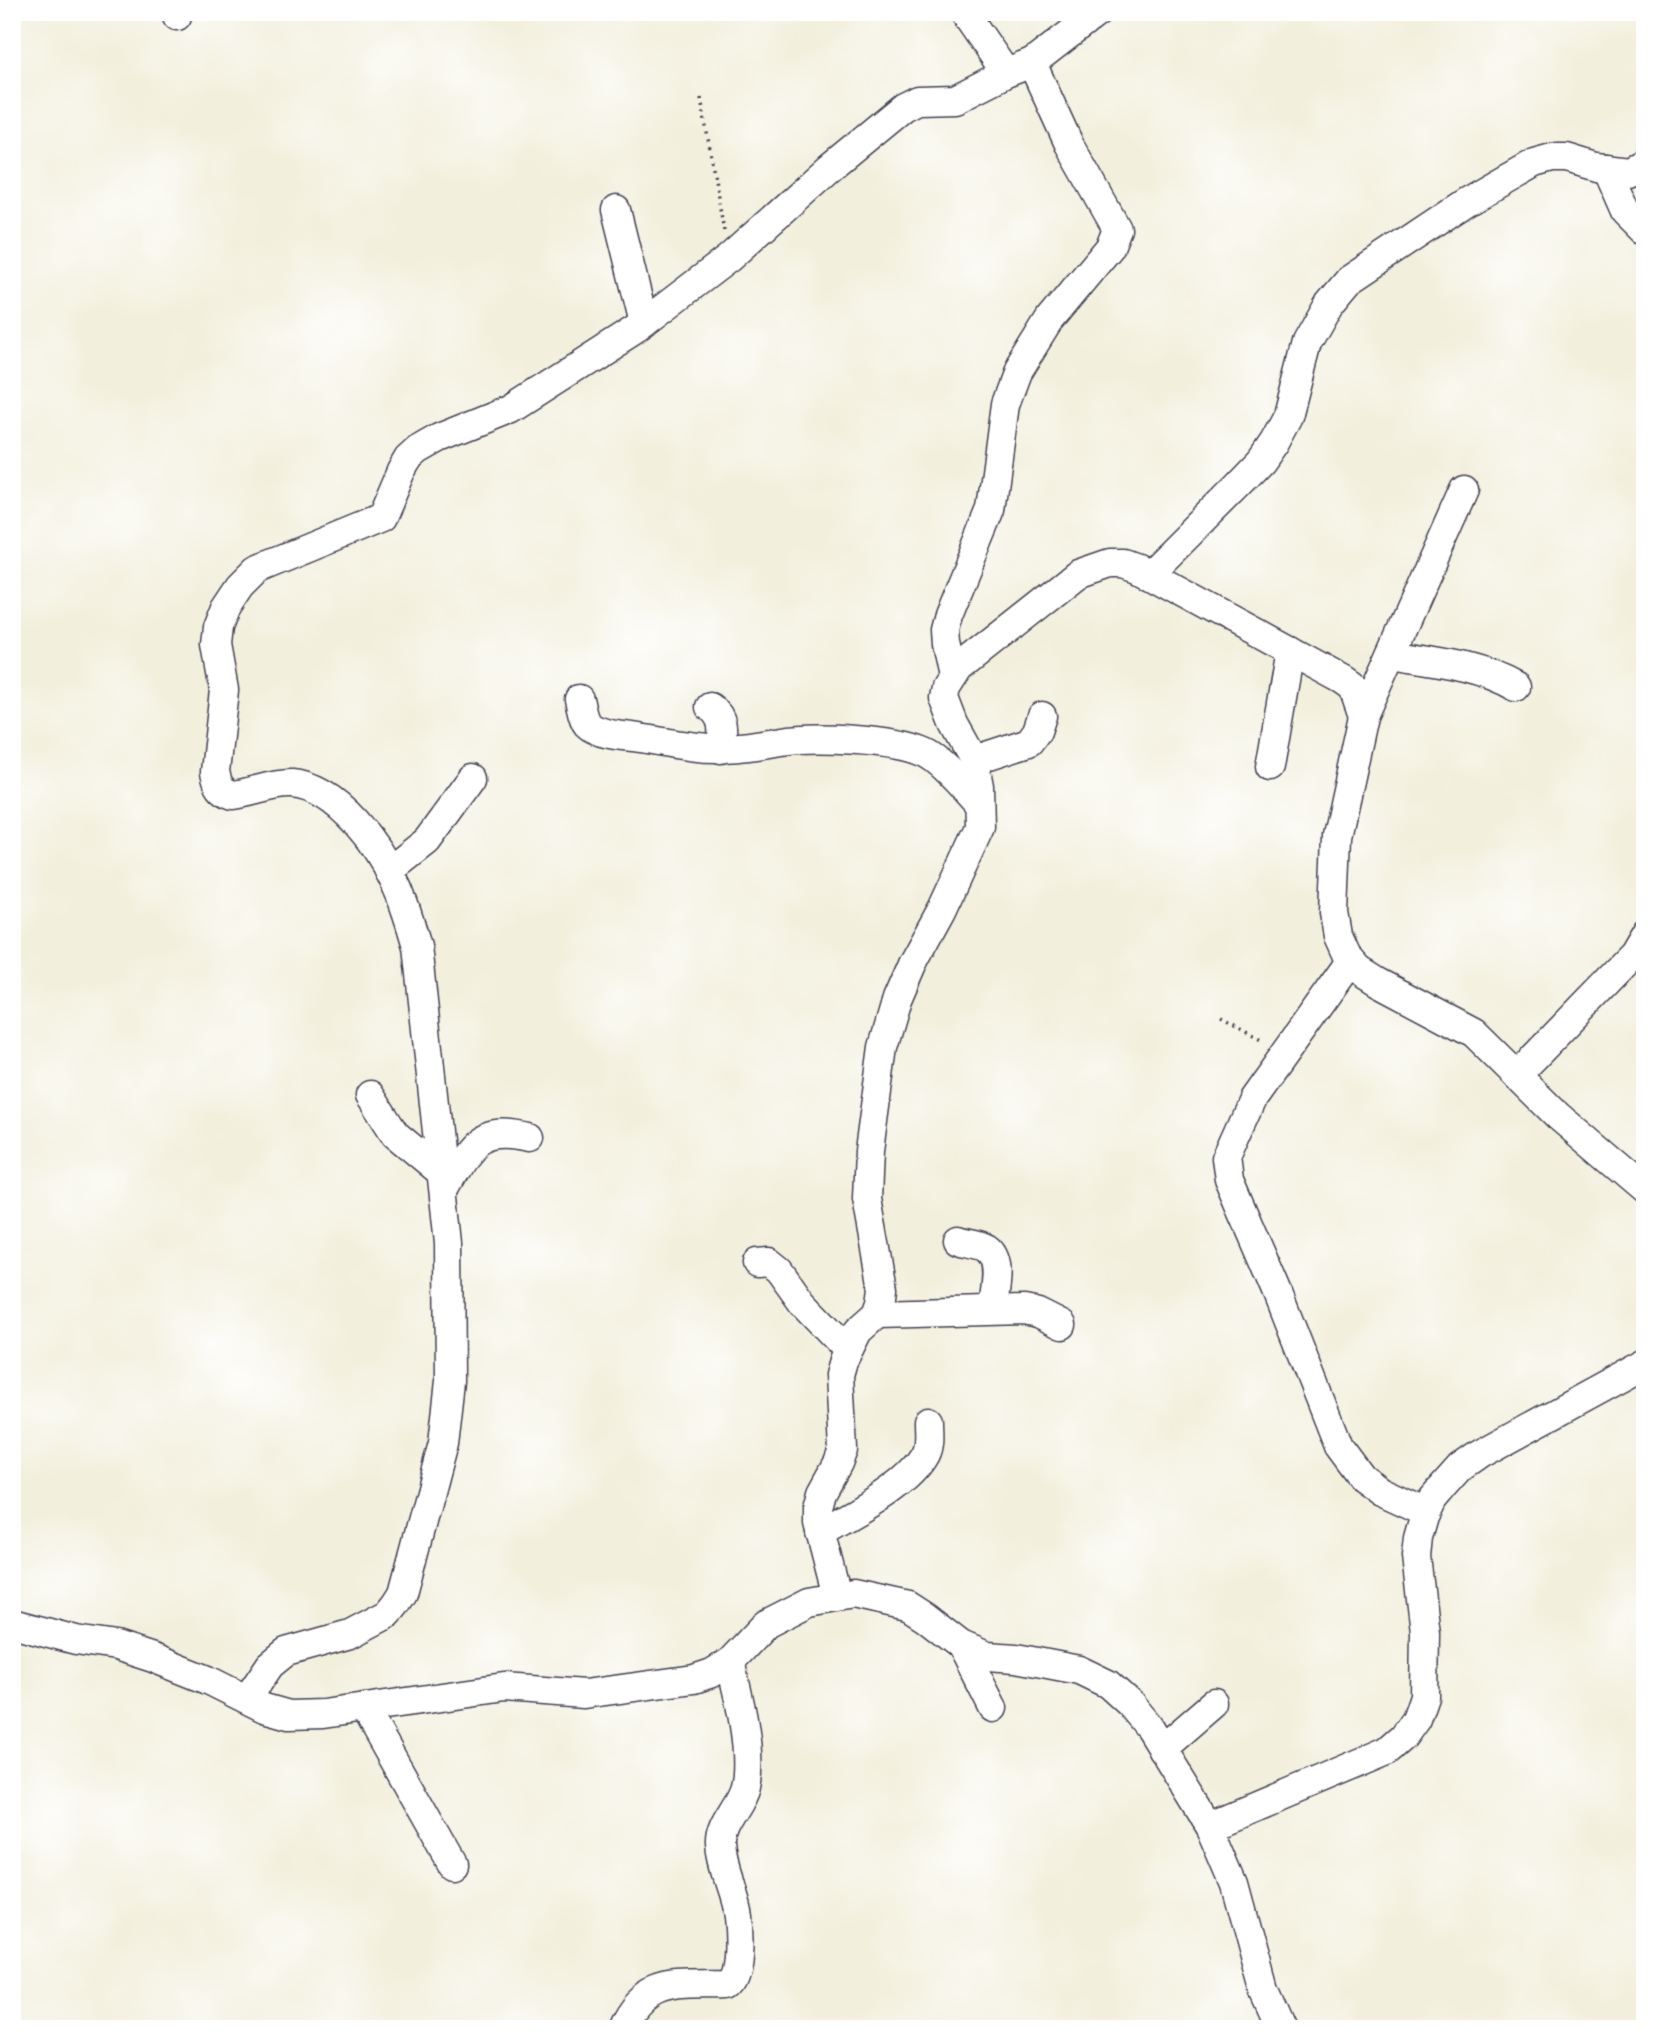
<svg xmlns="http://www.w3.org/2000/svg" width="1657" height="2041" font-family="'Patrick Hand',sans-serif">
<rect width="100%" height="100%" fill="#fff"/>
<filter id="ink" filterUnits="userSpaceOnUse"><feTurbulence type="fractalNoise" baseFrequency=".0143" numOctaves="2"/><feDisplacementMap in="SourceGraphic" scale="14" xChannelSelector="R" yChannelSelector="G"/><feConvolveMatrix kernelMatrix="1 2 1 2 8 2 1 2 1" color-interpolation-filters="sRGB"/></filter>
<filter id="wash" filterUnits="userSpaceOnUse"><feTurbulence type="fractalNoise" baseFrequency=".00686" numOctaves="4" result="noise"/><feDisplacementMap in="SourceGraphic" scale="28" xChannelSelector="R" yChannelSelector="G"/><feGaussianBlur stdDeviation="1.57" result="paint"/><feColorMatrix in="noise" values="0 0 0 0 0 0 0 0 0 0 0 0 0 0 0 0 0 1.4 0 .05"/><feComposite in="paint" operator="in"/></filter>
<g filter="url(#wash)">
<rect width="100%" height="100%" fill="#f2efdc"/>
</g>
<g filter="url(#ink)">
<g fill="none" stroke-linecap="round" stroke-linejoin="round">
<g stroke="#414153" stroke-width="31">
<g id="minor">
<path d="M964,12L1006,73"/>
<path d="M177,16V12"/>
<path d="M1606,168L1625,211L1645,231"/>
<path d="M616,210L644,323"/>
<path d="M1149,574L1238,485L1261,461L1274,442L1288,416L1307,343L1329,304L1349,280L1466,202L1534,163L1552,158H1567L1596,167L1628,171L1645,162"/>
<path d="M1391,654C1434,661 1478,665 1516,687"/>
<path d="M952,677L945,644L944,630L948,615L991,510L1005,404L1017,372L1050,319L1110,247L1117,229L1069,144L1032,63"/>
<path d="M579,699C581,706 582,718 587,724C597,734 620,736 633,737C662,741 693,749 723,748C743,748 762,744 782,741C814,736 895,739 925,753C943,761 965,789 979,804"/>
<path d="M710,707C725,718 723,731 721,749"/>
<path d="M1363,716L1464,490"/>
<path d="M974,760L1029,742L1037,731L1042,716"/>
<path d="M1270,767L1290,651"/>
<path d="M389,871L427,841L473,778"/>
<path d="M1351,960L1252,1099L1226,1157L1229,1180L1277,1291L1338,1446L1361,1477L1380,1491L1426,1512"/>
<path d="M1517,1075L1632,956L1645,934"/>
<path d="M370,1095L395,1134L442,1173"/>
<path d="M444,1190C469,1146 475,1126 530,1138"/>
<path d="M958,1240C966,1243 978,1243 986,1248C1004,1260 994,1292 993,1309"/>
<path d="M757,1263L769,1262L779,1270L802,1302L847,1349"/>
<path d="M877,1314L1024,1310L1038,1313L1062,1325"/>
<path d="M820,1532C852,1513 907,1487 925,1454C930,1444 928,1432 928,1421"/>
<path d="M837,1596L818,1523V1507L822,1492L838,1463L843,1450L839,1375L843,1361L858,1331L877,1314L881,1303L883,1288L867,1199L869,1151L883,1047L897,999L913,962L942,909L980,827L979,786L974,760L954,724L944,698L946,688L959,668L1078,574L1110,563H1123L1137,568L1343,680L1353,687L1363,716L1337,836L1334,913L1338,936L1347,956L1359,970L1378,982L1474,1033L1558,1116L1645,1190"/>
<path d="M12,1623L76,1640L116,1646L153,1658L208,1680L264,1708L289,1715L323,1714L504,1688L584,1694L694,1679L712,1673L730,1662L766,1624L809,1602L853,1594L908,1606L925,1617L961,1645L987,1656L1016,1658L1079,1670L1108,1684L1130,1704L1149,1727L1210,1826L1234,1882L1263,1989L1281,2029"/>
<path d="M961,1645L993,1708"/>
<path d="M247,1699L270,1665L286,1652L350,1634L388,1614L396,1604L403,1593L443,1443L450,1381L449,1243L417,946C411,926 405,904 396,885C379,846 338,788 292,784C273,783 252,793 233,795C221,791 218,785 215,772L224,690L216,645L218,627L226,607L240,586L257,569L381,518L401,471L408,459L418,450L439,438L511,409L636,329L729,258L830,167L903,107L917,100L955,99L1006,73L1032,63L1098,12"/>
<path d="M364,1708L452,1864"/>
<path d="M1162,1749L1214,1704"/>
<path d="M1210,1826L1387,1751L1403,1737L1416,1719L1424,1696L1425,1632L1416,1557L1418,1538L1424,1517L1432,1500L1443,1487L1460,1468L1480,1454L1645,1364"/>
<path d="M623,2029C645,1977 681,1987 728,1985C741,1976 739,1930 737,1914C734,1891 721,1870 720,1846C719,1825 740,1808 745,1788C753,1752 739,1697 730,1662"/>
</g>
</g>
<g stroke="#414153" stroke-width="3.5" stroke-dasharray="2 5" stroke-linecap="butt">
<path d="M701,98L724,231"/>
<path d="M1221,1019L1263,1041"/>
</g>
<use href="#minor" stroke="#fff" stroke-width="28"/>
</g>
</g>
<rect width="1657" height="2041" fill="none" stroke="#fff" stroke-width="42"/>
</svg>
